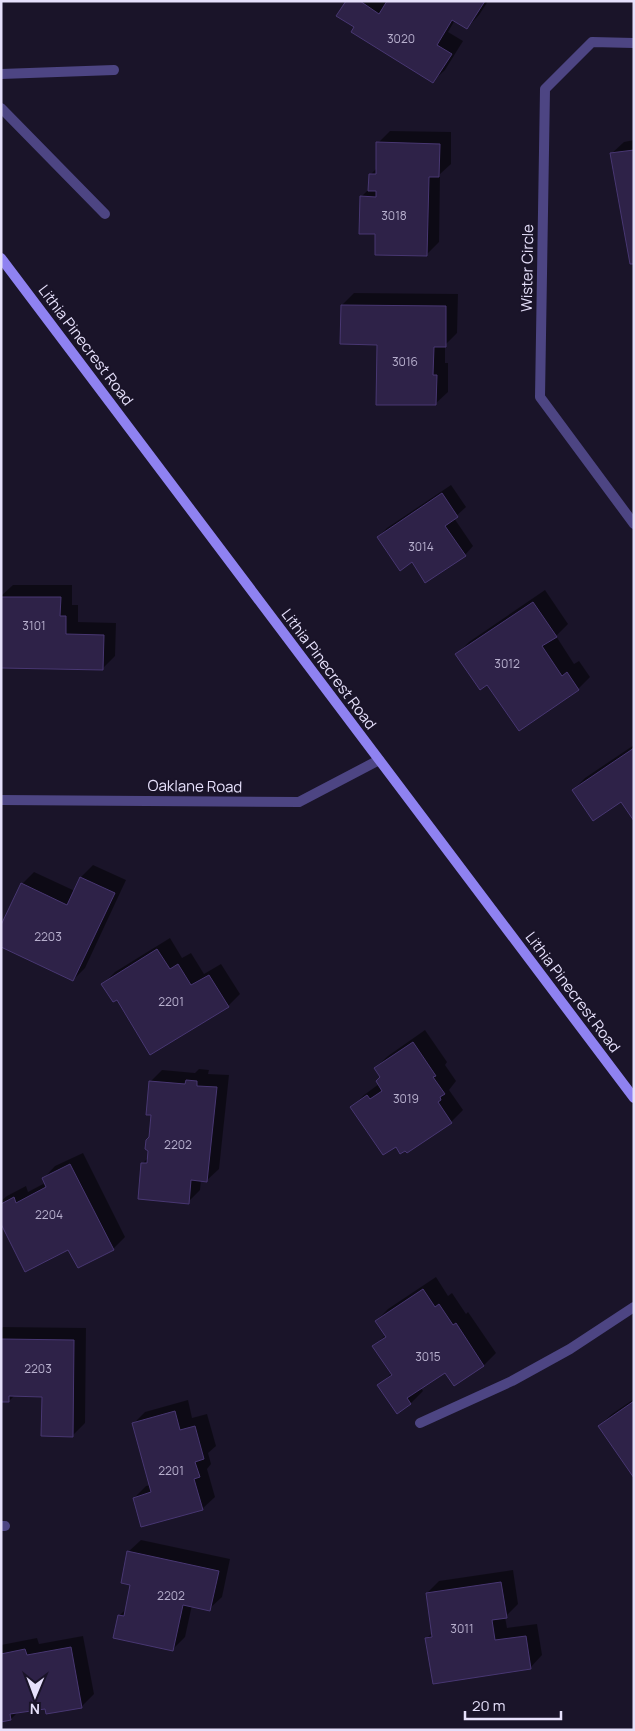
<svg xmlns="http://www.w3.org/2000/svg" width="635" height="1731" font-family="Manrope,sans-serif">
<rect width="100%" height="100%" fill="#1a1429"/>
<g fill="#0007">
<path d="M348,1H488L479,15L467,28L455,20L448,32L463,41L445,70L432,82L356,27Z"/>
<path d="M390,131L451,132V164L440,174L439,242L427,254L376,233L361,197L370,188V175L377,168L378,143Z"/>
<path d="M634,140V263L611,154L624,142Z"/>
<path d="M354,293L458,294L457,333L445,345V363H448V392L435,404L342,305Z"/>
<path d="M451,485L466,507L454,518L473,546L465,555L412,561L378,537L387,528Z"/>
<path d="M13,585H72V605H78V622L116,623L115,656L103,668L1,667V596Z"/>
<path d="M545,590L568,624L556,636L574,664L579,661L590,677L578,689L488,684L457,654L469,642Z"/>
<path d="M634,745V819L621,800L573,790L585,778Z"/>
<path d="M93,865L126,880L85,968L73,980L22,884L34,872L75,891L81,877Z"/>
<path d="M170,938L182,958L191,953L204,974L221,964L240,994L228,1006L117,999L103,984L115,972Z"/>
<path d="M425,1030L447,1062L445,1065L456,1081L449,1090L463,1110L451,1122L396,1145L352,1107L364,1095L379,1084L381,1077L375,1068L388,1056Z"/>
<path d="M199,1069L209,1070L208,1074L229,1075L219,1169L206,1181L201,1180L200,1190L188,1202L142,1164L149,1157L153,1114L150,1082L162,1070L195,1073Z"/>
<path d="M83,1153L125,1237L113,1249L69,1248L1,1222V1201L7,1196L26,1186L28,1192L45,1183L43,1179L55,1166Z"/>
<path d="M436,1277L448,1296L452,1293L466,1314L468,1312L496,1353L484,1365L454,1384L445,1371L421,1388L423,1391L411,1403L397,1413L379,1385L392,1373L374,1346L386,1335L376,1321L388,1309Z"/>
<path d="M3,1327L86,1328L85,1423L72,1436L43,1396L15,1395L9,1401H1V1329Z"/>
<path d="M634,1399V1476L599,1426L612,1414Z"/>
<path d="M188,1400L192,1418L207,1414L216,1446L208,1453L211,1464L207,1469L215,1497L202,1509L134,1498L146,1486L151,1485L133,1424L145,1412Z"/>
<path d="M141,1540L230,1559L222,1597L209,1609L192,1605L185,1637L173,1649L119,1616L127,1608L132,1584L128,1552Z"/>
<path d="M513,1570L518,1604L505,1617L507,1628L537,1624L542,1655L530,1668L427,1638L433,1632L427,1593L439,1581Z"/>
<path d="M83,1636L94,1694L81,1707H46L18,1712L11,1719L1,1721V1645L37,1638L39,1644Z"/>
</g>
<g fill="#2e2248" stroke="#483772">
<path d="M346,1H360L379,14L387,1H485L467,29L452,20L437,45L452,54L433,83L351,32L354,27L336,16Z"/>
<path d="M376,142L440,144L439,177H429L427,256L375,255V234H359L360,196L376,197V191H368L369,174H376Z"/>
<path d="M634,150V264H630L610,153Z"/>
<path d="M341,305L446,306V347H434L433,375H437L436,405H376L377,345L340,344Z"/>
<path d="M442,493L458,517L445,526L466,556L425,583L412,562L400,571L377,537Z"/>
<path d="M1,597H61L60,616H66V634L104,635L103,670L1,668Z"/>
<path d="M533,602L557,637L542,646L562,676L567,672L579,690L519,731L487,685L480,690L455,654Z"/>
<path d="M634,748V821L621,802L593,821L572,790Z"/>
<path d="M80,877L115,893L73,981L1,947V925L21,883L67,905Z"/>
<path d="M157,949L170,969L178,964L191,985L209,975L229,1007L150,1055L117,1000L113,1002L101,984Z"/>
<path d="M413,1042L436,1076L433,1077L445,1094L440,1097L441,1100L438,1102L452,1123L407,1153L405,1151L400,1154L396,1147L383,1155L350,1107L367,1095L370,1099L382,1091L376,1081L380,1077L374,1068Z"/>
<path d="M186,1080L197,1081V1086L217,1087L207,1182L191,1180L189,1204L138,1199L141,1163H147L148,1151L145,1149L146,1140L149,1137L151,1115H146L149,1081L185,1084Z"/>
<path d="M70,1164L114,1250L78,1268L68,1250L25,1272L1,1224V1204L14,1197L16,1203L46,1187L42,1178Z"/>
<path d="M423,1289L435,1307L439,1304L453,1325L456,1323L484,1366L454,1386L445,1373L407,1398L411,1404L397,1414L377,1385L392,1375L372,1346L386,1337L375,1321Z"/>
<path d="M1,1339L74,1340L73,1437L41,1436L42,1397L9,1396V1402H1Z"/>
<path d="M634,1401V1478L598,1426Z"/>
<path d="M175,1411L180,1430L195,1426L204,1459L195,1462L200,1477L194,1479L203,1510L141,1527L133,1498L151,1492L132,1423Z"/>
<path d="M127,1551L219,1571L210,1611L183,1605L173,1651L113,1638L118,1615L124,1616L130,1585L121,1583Z"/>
<path d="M501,1582L507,1618L492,1620L495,1640L526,1636L531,1669L433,1684L425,1638L432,1637L426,1593Z"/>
<path d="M71,1647L82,1708L46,1714L45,1709L10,1714L11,1720L1,1722V1654L25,1649L27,1655Z"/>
</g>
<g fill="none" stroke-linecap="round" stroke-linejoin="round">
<g stroke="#4d4583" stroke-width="10">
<path d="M1,74L114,70"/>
<path d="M1,108L105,214"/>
<path d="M420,1423L512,1381L570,1349L634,1307"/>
</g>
<g stroke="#4d4583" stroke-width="10">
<path d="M634,43L592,42L545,89L540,397L634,524"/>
<path d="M1,800L299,802L379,760"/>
<path d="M1,1526H5"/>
</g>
<path stroke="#8f82f1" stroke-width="10" d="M1,258L634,1098"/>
</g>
<g text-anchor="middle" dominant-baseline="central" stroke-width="4" stroke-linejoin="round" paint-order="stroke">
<g font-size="12" fill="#b8b0ce">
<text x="401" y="38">3020</text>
<text x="394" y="215">3018</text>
<text x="405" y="361">3016</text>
<text x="421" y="546">3014</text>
<text x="34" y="625">3101</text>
<text x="507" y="663">3012</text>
<text x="48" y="936">2203</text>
<text x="171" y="1001">2201</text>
<text x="406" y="1098">3019</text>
<text x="178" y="1144">2202</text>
<text x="49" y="1214">2204</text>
<text x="428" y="1356">3015</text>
<text x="38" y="1368">2203</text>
<text x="171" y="1470">2201</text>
<text x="171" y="1595">2202</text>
<text x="462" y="1628">3011</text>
</g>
<g font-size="15" fill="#e6e0fb" stroke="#1a1429">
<text transform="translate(527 268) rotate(-89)">Wister Circle</text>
<text transform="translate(86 345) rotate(53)">Lithia Pinecrest Road</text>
<text transform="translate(329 669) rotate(53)">Lithia Pinecrest Road</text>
<text transform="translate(195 786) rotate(1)">Oaklane Road</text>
<text transform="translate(573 992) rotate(53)">Lithia Pinecrest Road</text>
</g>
</g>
<rect width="635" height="1731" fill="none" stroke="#e6e0fb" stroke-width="5"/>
<g transform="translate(35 1696) rotate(181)" stroke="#1a1429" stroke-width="4" paint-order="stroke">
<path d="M0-4L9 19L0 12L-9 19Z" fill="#e6e0fb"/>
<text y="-8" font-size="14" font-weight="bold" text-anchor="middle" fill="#e6e0fb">N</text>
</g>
<path d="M465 1711v8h96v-8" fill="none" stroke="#e6e0fb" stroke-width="2.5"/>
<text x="472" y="1711" font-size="15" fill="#e6e0fb" stroke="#1a1429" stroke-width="4" paint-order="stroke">20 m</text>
</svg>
